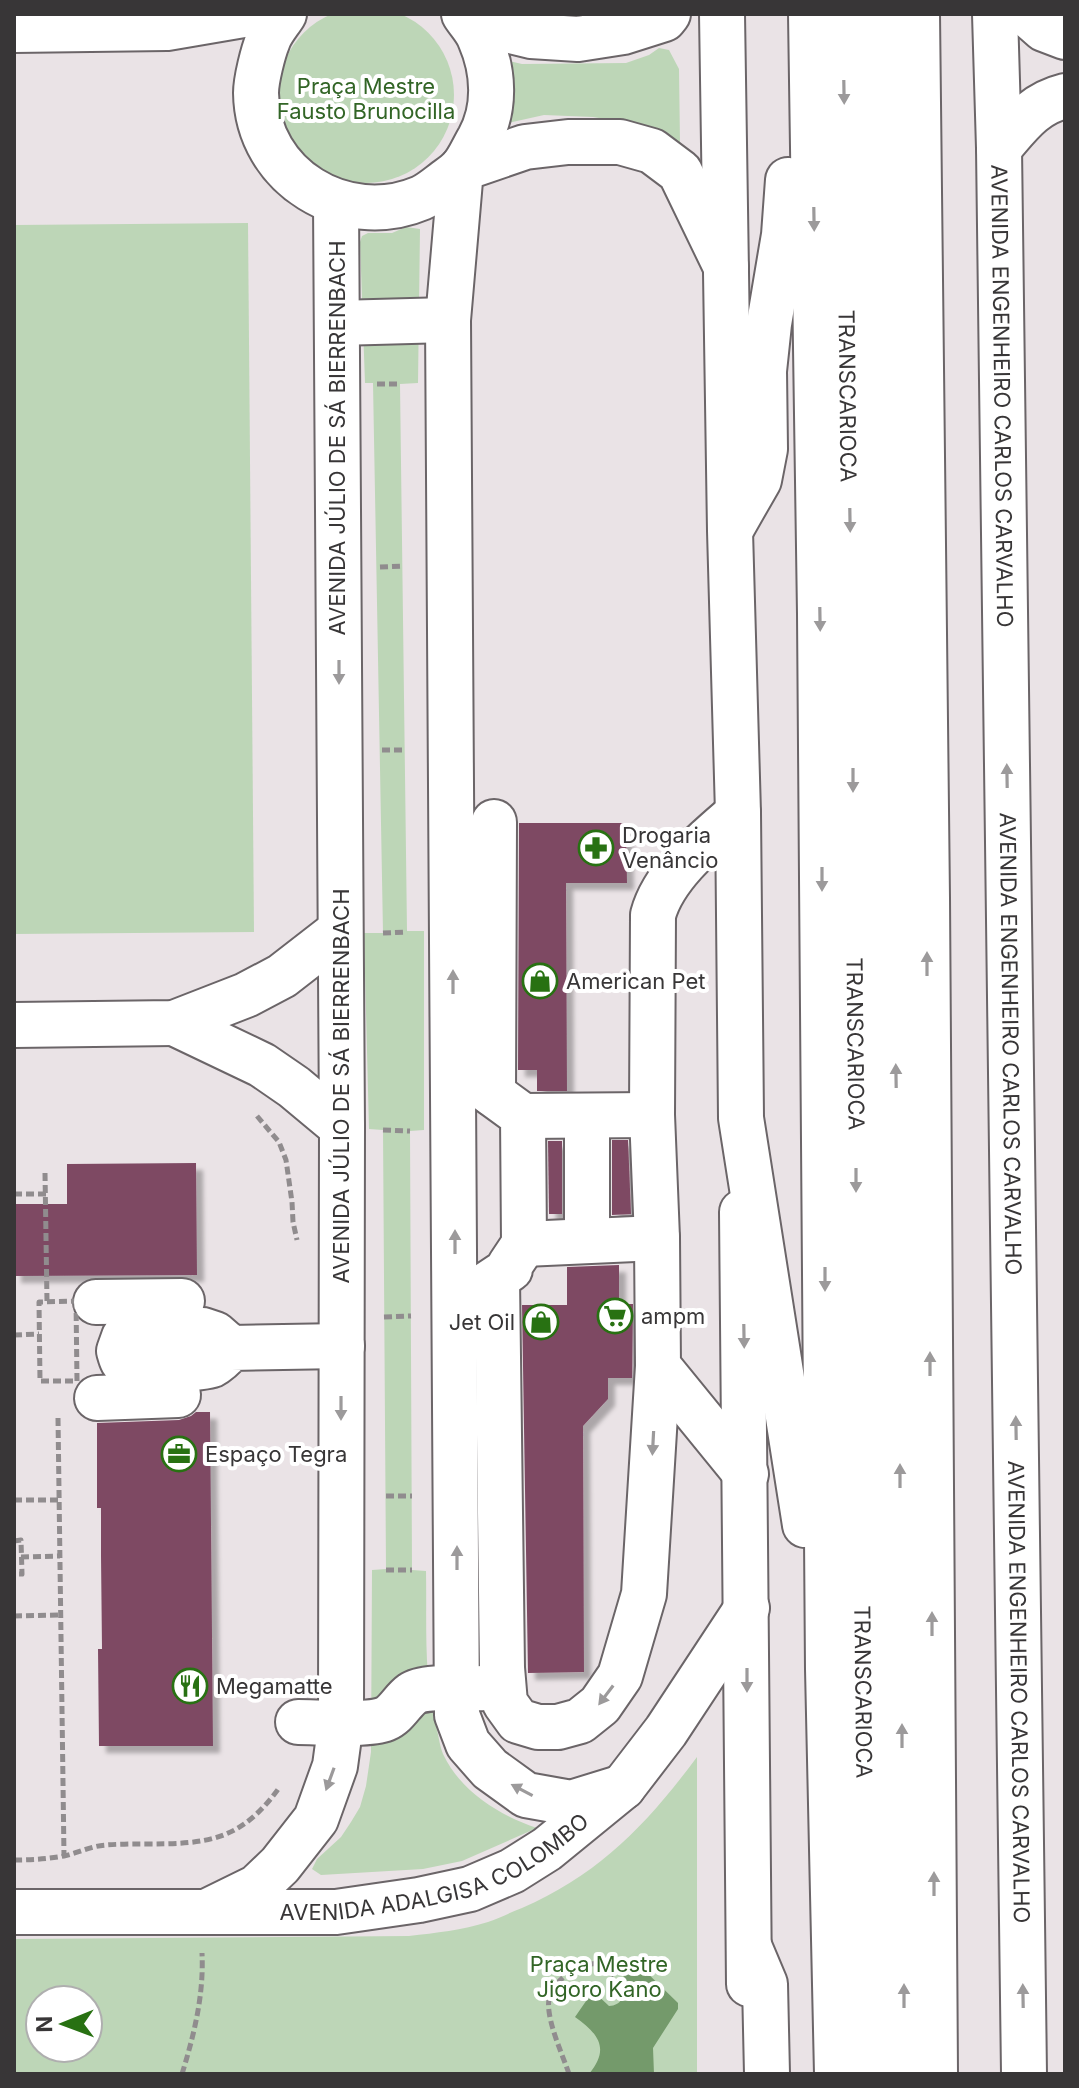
<svg xmlns="http://www.w3.org/2000/svg" width="1079" height="2088" font-family="Inter,sans-serif">
<defs>
<filter id="shadow"><feDropShadow dx="7" dy="7" stdDeviation="2" flood-color="#0004"/></filter>
</defs>
<rect width="100%" height="100%" fill="#eae3e6"/>
<g fill="#bdd6b7" fill-rule="evenodd">
<circle cx="366" cy="95" r="88"/>
<path d="M659,48L669,50L679,69L680,143L647,126L593,117L544,115L503,124L500,59L522,64L626,63L649,55Z"/>
<path d="M248,223L254,932L14,934V225Z"/>
<path d="M406,227L420,229L418,383L400,384L407,931H424V1130L410,1131L412,1570L426,1571C427,1625 423,1678 437,1730C439,1738 440,1747 443,1754C461,1792 499,1815 537,1828L462,1861L423,1869L321,1875L312,1869L317,1859L341,1837L351,1822L360,1807L366,1786L371,1752L372,1570L386,1569L383,1130L369,1129L364,933H383L373,383H365L360,242L362,236L368,233H392Z"/>
<path d="M697,1757V2074H14V1939L409,1936C436,1933 462,1930 488,1922C500,1918 511,1912 522,1908C600,1874 647,1824 697,1757ZM40,2000H88V2048H40Z"/>
</g>
<path fill="#749a6b" d="M629,1962L639,1965L678,2003V2009L653,2048L654,2074H589C610,2049 599,2034 575,2017L593,1991L609,2006C630,2005 623,1981 623,1967Z"/>
<g fill="#7e4a64" filter="url(#shadow)">
<path d="M519,823H626L627,883H566L567,1091H537V1070H518Z"/>
<path d="M612,1140H628L631,1214L612,1215Z"/>
<path d="M548,1141H562V1214H549Z"/>
<path d="M196,1163L197,1275L14,1276V1204H67V1164Z"/>
<path d="M619,1265V1304H633L632,1378H608V1399L583,1426L584,1672L528,1673L522,1305H567V1267Z"/>
<path d="M196,1412H210L213,1746H99L98,1649H102L101,1556V1508H97V1423L179,1420L191,1416Z"/>
</g>
<g fill="none" stroke-linecap="round" stroke-linejoin="round">
<g stroke="#6b6568" stroke-width="48">
<g id="minor">
<path d="M284,14C279,22 271,31 268,40C263,52 256,80 256,93C257,177 345,230 421,198C430,194 438,187 446,181C450,178 456,174 460,170C468,162 473,149 479,139C496,109 494,71 480,39C477,30 469,22 464,14"/>
<path d="M469,14L503,29L531,36L578,39L623,32L664,19L668,14"/>
<path id="s1" d="M843,14L868,2074"/>
<path d="M884,14L905,2074"/>
<path d="M1027,14L1044,29L1065,37"/>
<path d="M14,30L167,28L249,14"/>
<path d="M999,148C1020,124 1033,104 1065,96"/>
<path d="M337,323L448,320"/>
<path d="M738,813C707,840 664,874 653,915L652,1115L657,1238L658,1366L746,1474"/>
<path d="M174,1023L262,1065L294,1087L342,1127"/>
<path d="M14,1025L174,1023L246,995L282,976L340,931"/>
<path d="M453,1065L523,1116L524,1244L510,1265V1269L474,1293"/>
<path d="M493,1094L494,822"/>
<path d="M523,1116L652,1115"/>
<path d="M587,1116V1241"/>
<path d="M524,1244L657,1238"/>
<path d="M497,1279L502,1668L505,1703L518,1721L538,1727H558L580,1721L600,1705L620,1676L644,1594L658,1366"/>
<path d="M96,1302L182,1301"/>
<path d="M231,1348C226,1354 220,1361 212,1365C202,1369 137,1372 129,1367C122,1364 121,1358 119,1351L124,1337L133,1330H203L215,1334L231,1348L342,1346"/>
<path d="M97,1398L178,1395"/>
<path d="M298,1722C318,1722 368,1726 385,1719C397,1714 402,1701 412,1694C424,1685 468,1689 485,1688"/>
<path d="M623,1787L571,1803L526,1795L490,1769L468,1744L457,1715L448,320L461,169L525,147L568,142H620L652,151L680,172L726,267"/>
<path id="s2" d="M14,1912H336L419,1900L470,1889L512,1871L547,1849L623,1787L666,1731L747,1608"/>
<path d="M206,1912L257,1887L280,1865L316,1819L335,1766L341,1722L342,1127L336,202"/>
</g>
</g>
<g stroke="#6b6568" stroke-width="48">
<g id="major">
<path id="s3" d="M995,14L999,148L1002,380L1024,2074"/>
<path d="M742,1212L749,1984"/>
</g>
</g>
<g stroke="#6b6568" stroke-width="48">
<g id="highway">
<path d="M722,14L730,531L738,813L741,1118L805,1525"/>
<path d="M811,14L820,614L828,1669L837,2074"/>
<path d="M917,14L927,898L935,2074"/>
<path d="M731,529L759,480L765,449L764,371L769,324L784,235L788,180"/>
<path d="M749,1946L765,1984L767,2074"/>
</g>
</g>
<g stroke="#908c8e" stroke-width="5" stroke-dasharray="8 4" stroke-linecap="butt">
<path d="M377,384H400"/>
<path d="M380,567L403,566"/>
<path d="M382,750H405"/>
<path d="M383,933L407,932"/>
<path d="M257,1116L279,1142L286,1160L292,1202L293,1222L297,1240"/>
<path d="M383,1130L410,1131"/>
<path d="M45,1173L47,1302"/>
<path d="M14,1194H46"/>
<path d="M76,1301L77,1381H40L39,1302Z"/>
<path d="M384,1317L411,1316"/>
<path d="M14,1335L39,1334"/>
<path d="M58,1418L64,1856"/>
<path d="M386,1496H412"/>
<path d="M14,1500H59"/>
<path d="M14,1541L21,1540L22,1574H14"/>
<path d="M21,1557L60,1556"/>
<path d="M386,1570H412"/>
<path d="M14,1616L60,1615"/>
<path d="M14,1860C31,1860 47,1859 64,1856C78,1853 91,1846 106,1845C118,1844 131,1844 143,1844C206,1844 240,1842 279,1788"/>
<path d="M182,2074C194,2035 204,1995 202,1953"/>
<path d="M569,2074C563,2055 543,2014 550,1995C552,1988 561,1979 566,1975C580,1966 584,1964 601,1963L615,1976L616,1990L609,2001"/>
</g>
<use href="#minor" stroke="#fff" stroke-width="44"/>
<use href="#major" stroke="#fff" stroke-width="44"/>
<use href="#highway" stroke="#fff" stroke-width="44"/>
</g>
<defs><path id="oneway-solid" d="M-6-.8H1V-3.2L6.5 0L1 3.2V.8H-6Z" transform="scale(2)"/></defs>
<g fill="#9c9a9b">
<use href="#oneway-solid" transform="translate(844 92) rotate(89)"/>
<use href="#oneway-solid" transform="translate(814 219) rotate(89)"/>
<use href="#oneway-solid" transform="translate(850 520) rotate(89)"/>
<use href="#oneway-solid" transform="translate(820 619) rotate(89)"/>
<use href="#oneway-solid" transform="translate(339 672) rotate(90)"/>
<use href="#oneway-solid" transform="translate(1007 776) rotate(-91)"/>
<use href="#oneway-solid" transform="translate(853 780) rotate(90)"/>
<use href="#oneway-solid" transform="translate(822 879) rotate(90)"/>
<use href="#oneway-solid" transform="translate(927 964) rotate(-90)"/>
<use href="#oneway-solid" transform="translate(453 982) rotate(-90)"/>
<use href="#oneway-solid" transform="translate(896 1076) rotate(-91)"/>
<use href="#oneway-solid" transform="translate(856 1180) rotate(90)"/>
<use href="#oneway-solid" transform="translate(455 1242) rotate(-90)"/>
<use href="#oneway-solid" transform="translate(825 1279) rotate(90)"/>
<use href="#oneway-solid" transform="translate(744 1336) rotate(89)"/>
<use href="#oneway-solid" transform="translate(930 1364) rotate(-90)"/>
<use href="#oneway-solid" transform="translate(341 1408) rotate(90)"/>
<use href="#oneway-solid" transform="translate(1016 1428) rotate(-91)"/>
<use href="#oneway-solid" transform="translate(653 1443) rotate(93)"/>
<use href="#oneway-solid" transform="translate(900 1476) rotate(-90)"/>
<use href="#oneway-solid" transform="translate(457 1558) rotate(-90)"/>
<use href="#oneway-solid" transform="translate(932 1624) rotate(-90)"/>
<use href="#oneway-solid" transform="translate(747 1680) rotate(90)"/>
<use href="#oneway-solid" transform="translate(606 1695) rotate(127)"/>
<use href="#oneway-solid" transform="translate(902 1736) rotate(-90)"/>
<use href="#oneway-solid" transform="translate(330 1779) rotate(110)"/>
<use href="#oneway-solid" transform="translate(522 1790) rotate(-152)"/>
<use href="#oneway-solid" transform="translate(934 1884) rotate(-90)"/>
<use href="#oneway-solid" transform="translate(904 1996) rotate(-90)"/>
<use href="#oneway-solid" transform="translate(1023 1996) rotate(-91)"/>
</g>
<defs>
<g id="pharmacy-ring" transform="scale(1.8)"><circle r="9.5" fill="#fff" stroke="#287112" stroke-width="1.5"/><path d="M-2-6h4v4h4v4h-4v4h-4v-4h-4v-4h4Z" fill="#287112"/></g>
<g id="shop-ring" transform="scale(1.8)"><circle r="9.5" fill="#fff" stroke="#287112" stroke-width="1.5"/><path d="M-5-2.5h2.3a2.7 3.5 0 0 1 5.4 0H5L5.5 6h-11ZM-1.5-2.5h3a1.5 2.3 0 0 0-3 0Z" fill="#287112"/></g>
<g id="supermarket-ring" transform="scale(1.8)"><circle r="9.5" fill="#fff" stroke="#287112" stroke-width="1.5"/><path d="M-6-5.5h2.5l.6 2H6L4.5 2H-2.5L-4.4-4H-6ZM-1.5 3.2a1.3 1.3 0 1 0 .1 0ZM3 3.2a1.3 1.3 0 1 0 .1 0Z" fill="#287112"/></g>
<g id="office-ring" transform="scale(1.8)"><circle r="9.5" fill="#fff" stroke="#287112" stroke-width="1.5"/><path d="M-6-3h4V-5.5h4V-3h4V5H-6ZM-1-4.5V-3h2v-1.5ZM-6 0V1H6V0Z" fill="#287112"/></g>
<g id="restaurant-ring" transform="scale(1.8)"><circle r="9.5" fill="#fff" stroke="#287112" stroke-width="1.5"/><path d="M-5-6h1v4h1v-4h1v4h1v-4h1v5L-1.5 .5V6h-2V.5L-5-1ZM5-6V6H3V1.5H1.5Q1.5-4 5-6Z" fill="#287112"/></g>
</defs>
<g fill-rule="evenodd">
<use href="#pharmacy-ring" x="596" y="848"/>
<use href="#shop-ring" x="540" y="981"/>
<use href="#supermarket-ring" x="615" y="1316"/>
<use href="#shop-ring" x="541" y="1322"/>
<use href="#office-ring" x="179" y="1454"/>
<use href="#restaurant-ring" x="190" y="1686"/>
</g>
<g text-anchor="middle" dominant-baseline="central" stroke-width="8" stroke-linejoin="round" paint-order="stroke">
<g font-size="22" fill="#326526" stroke="#fff">
<text x="366" y="86">Praça Mestre<tspan x="366" dy="25">Fausto Brunocilla</tspan></text>
<text x="599" y="1964">Praça Mestre<tspan x="599" dy="25">Jigoro Kano</tspan></text>
</g>
<g font-size="22" fill="#383637" stroke="#fff">
<text stroke="none"><textPath href="#s1" startOffset="382">TRANSCARIOCA</textPath></text>
<text stroke="none"><textPath href="#s3" startOffset="382">AVENIDA ENGENHEIRO CARLOS CARVALHO</textPath></text>
<text transform="translate(337 438) rotate(-90)">AVENIDA JÚLIO DE SÁ BIERRENBACH</text>
<text stroke="none"><textPath href="#s1" startOffset="1030">TRANSCARIOCA</textPath></text>
<text stroke="none"><textPath href="#s3" startOffset="1030">AVENIDA ENGENHEIRO CARLOS CARVALHO</textPath></text>
<text transform="translate(341 1086) rotate(-90)">AVENIDA JÚLIO DE SÁ BIERRENBACH</text>
<text stroke="none"><textPath href="#s1" startOffset="1678">TRANSCARIOCA</textPath></text>
<text stroke="none"><textPath href="#s3" startOffset="1678">AVENIDA ENGENHEIRO CARLOS CARVALHO</textPath></text>
<text stroke="none"><textPath href="#s2" startOffset="430">AVENIDA ADALGISA COLOMBO</textPath></text>
</g>
<g font-size="22" fill="#383637" stroke="#fff" text-anchor="start">
<text x="622" y="835">Drogaria<tspan x="622" dy="25">Venâncio</tspan></text>
<text x="566" y="981">American Pet</text>
<text x="641" y="1316">ampm</text>
<text x="515" y="1322" text-anchor="end">Jet Oil</text>
<text x="205" y="1454">Espaço Tegra</text>
<text x="216" y="1686">Megamatte</text>
</g>
</g>
<rect width="1079" height="2088" fill="none" stroke="#383637" stroke-width="32"/>
<g transform="translate(64 2024) rotate(269)"><circle r="38" fill="#ffffff" stroke="#afafaf" stroke-width="2"/>
<path d="M0-6L14 30L0 20L-14 30Z" fill="#287112"/>
<text y="-12" font-size="22" font-weight="bold" text-anchor="middle" fill="#383637">N</text>
</g>
</svg>
